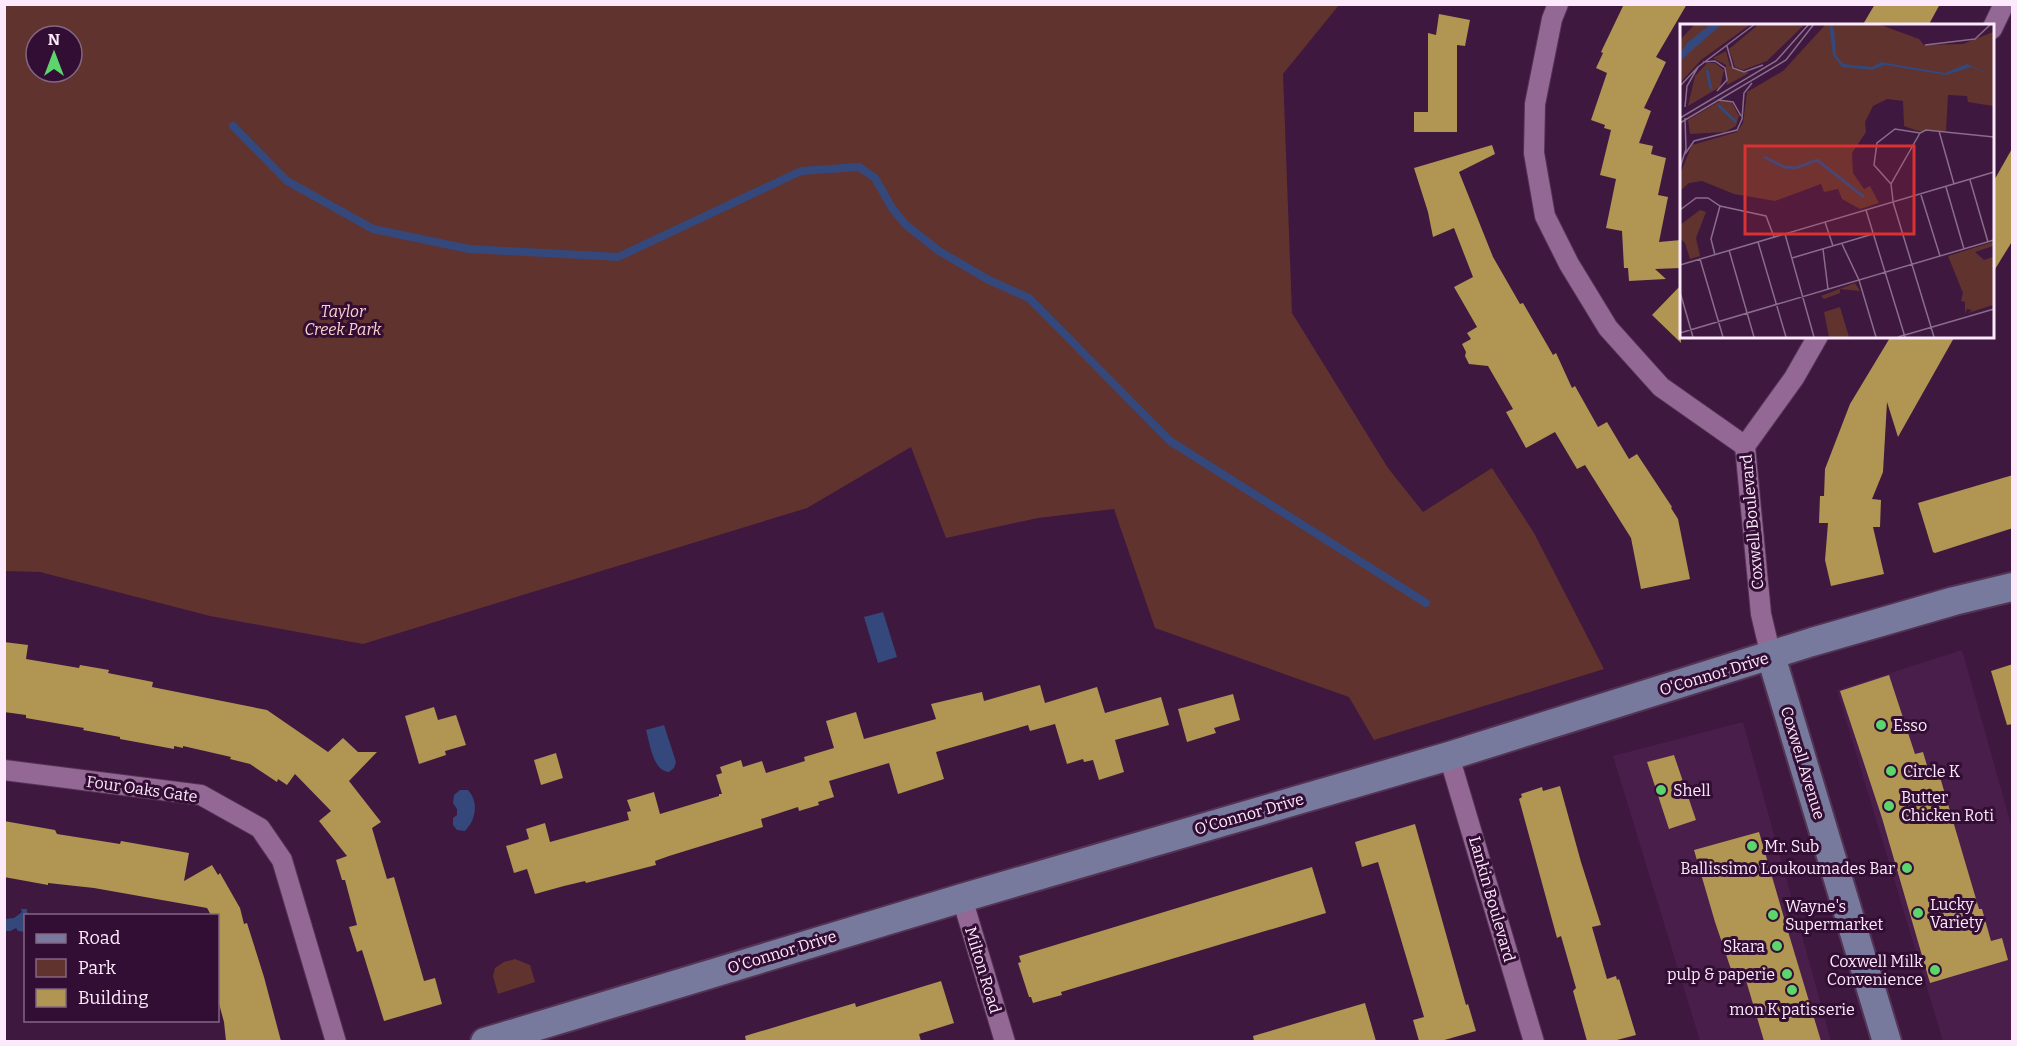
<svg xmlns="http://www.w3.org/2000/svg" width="2017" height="1046" font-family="Bitter,serif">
<rect width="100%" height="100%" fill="#3e183f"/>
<g fill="#4a1e4b">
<path d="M1962,650L2012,828V1041H1943L1837,690Z"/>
<path d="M1743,722L1831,1041H1700L1613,756Z"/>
</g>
<g fill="#61332e" fill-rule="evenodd">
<path d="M5,4L1339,5L1283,74L1292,313L1388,468L1423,512L1492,468L1534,533L1604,669L1374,740L1349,697L1155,628L1114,509L1038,518L946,538L911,447L807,508L363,644L210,616L40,572L5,571ZM36,36H72V72H36Z"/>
<path d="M515,959L530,965L535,982L498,994L493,976L495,968L504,962Z"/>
</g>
<g fill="#34487c">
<path d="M883,612L897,657L878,663L864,617Z"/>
<path d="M664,725L676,762L674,768L669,772C653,771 650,744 646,730Z"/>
<path d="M460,790H468C479,802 476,820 465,831L457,830L453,825V818L457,815V809L453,803L454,795Z"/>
<path d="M21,909H27V912L30,915L26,916L25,932L18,931L16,928L10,931H5V919L14,918L22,912Z"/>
</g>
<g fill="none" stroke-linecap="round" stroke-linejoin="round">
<path stroke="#34487c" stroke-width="8" d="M233,126L287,181L373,229L469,249L618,257L801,171L859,167L875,178L892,208L906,225L939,251L987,279L1029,298L1170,441L1426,603"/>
</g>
<g fill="#b19553">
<path d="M1624,4H1687L1656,57L1666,62L1644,108L1651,111L1639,143L1653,146L1651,154L1666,158L1658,195L1668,197L1659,242L1681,240V268L1655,269L1666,279L1629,281L1628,268H1624L1622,231L1606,228L1616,179L1600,175L1611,130L1604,128L1605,125L1591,120L1607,73L1596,68L1603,53L1601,52Z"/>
<path d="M1875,4H1940L1928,26H1862Z"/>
<path d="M1439,14L1470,20L1465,46L1457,45V132H1414V112H1428V33L1436,35Z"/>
<path d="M1492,145L1495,154L1459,172L1493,257L1520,304L1523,303L1553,355L1556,353L1572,388L1575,386L1598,427L1607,422L1629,459L1637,454L1672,507L1671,508L1678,519L1690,579L1641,589L1631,538L1585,465L1577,469L1555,432L1526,448L1506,412L1513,409L1488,366L1469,364L1465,356L1466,352L1462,344L1471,339L1467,333L1477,327L1454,287L1473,277L1454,228L1433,237L1428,212L1414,168Z"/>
<path d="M2013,147V240L1992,274V184Z"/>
<path d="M1681,285V343L1652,315Z"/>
<path d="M1891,336H1955L1898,437L1887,402L1883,472L1872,499L1881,500L1880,527H1873L1884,574L1831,586L1825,560L1828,523H1819L1820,496H1824L1825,469L1850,404Z"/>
<path d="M2013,475V528L1935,553L1933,552L1918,503Z"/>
<path d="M4,642L28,645L26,659L79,668L80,665L109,670L108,673L153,682L152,687L267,710L328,752L343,738L358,752H377L349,781L381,822L372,828L387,879L394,877L424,981L435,978L442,1004L384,1021L362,950L357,952L349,927L357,925L345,880H342L336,860L347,856L319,821L331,811L295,774L287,785L278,779L277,782L250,764L230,759L231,757L183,746V748L174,746V749L120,739V737L83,730L84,728L26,718V715L4,712Z"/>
<path d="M2013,664V724L2007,725L1991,671Z"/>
<path d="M1889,675L1915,754L1923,752L1931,779L1940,777L1979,909H1982L1991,941L2002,938L2008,960L1930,983L1882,818L1840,691Z"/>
<path d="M1040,685L1045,703L1097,687L1105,713L1161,697L1169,725L1115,740L1124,772L1099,780L1093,760L1084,762L1083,759L1067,764L1055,724L1030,731L1028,725L936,752L944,779L898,794L889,763L829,781L834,797L818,802L819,805L799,811L798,807L761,819L763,827L669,856L655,861L656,865L586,883L585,881L564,886L535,894L527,869L514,873L506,846L529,839L526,829L545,823L550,842L629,820L627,812L631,811L627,800L654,792L660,814L719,796V794H722L716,775L722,773L720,767L741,760L743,767L762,761L766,773L805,761L804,757L834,748L826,721L856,712L864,739L936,719L931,704L982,692L984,701Z"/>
<path d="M1233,694L1240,720L1214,728L1216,733L1187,742L1178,709Z"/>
<path d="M434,707L438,720L456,715L466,745L445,751L446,755L419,764L405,716Z"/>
<path d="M556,753L563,778L541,785L534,760Z"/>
<path d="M1674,755L1696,820L1669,829L1647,762Z"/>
<path d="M1560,786L1581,862L1601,925L1592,927L1607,979L1616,976L1617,980L1619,979L1636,1035L1613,1041H1587L1573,991L1576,988L1561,936L1557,938L1519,799L1522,797L1521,794L1542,787L1543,791Z"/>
<path d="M4,821L55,830L57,834L120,844L121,841L189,853L184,881L212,865L218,875L220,873L240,908L244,924L247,923L264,977L281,1041H226L224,1022L218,1000V915H211L207,908L94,888L48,883V885L4,877Z"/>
<path d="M1415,824L1466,1005L1468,1004L1476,1031L1441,1041H1419L1413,1020L1424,1017L1378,862L1362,867L1355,842Z"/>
<path d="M1759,832L1787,928L1821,1041H1764L1745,977L1735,981L1715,922L1694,850Z"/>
<path d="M1312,867L1326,913L1061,992L1062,995L1033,1003L1031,997H1029L1018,963L1021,962L1019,956Z"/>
<path d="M941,981L954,1023L919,1034L921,1041H746L745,1036L855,1003L856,1007Z"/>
<path d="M1365,1003L1376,1041H1254L1253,1036Z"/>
</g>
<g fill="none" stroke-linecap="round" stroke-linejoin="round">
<g stroke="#533454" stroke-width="22">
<g id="minor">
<path d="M1558,4L1552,19L1535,104L1534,153L1545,216L1569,264L1608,328L1661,387L1745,446"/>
<path d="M1992,29L2004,4"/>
<path d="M1771,656L1761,614L1745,446L1794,378L1818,336"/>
<path d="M1449,756L1534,1042"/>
<path d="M4,770L201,795L260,828L282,860L336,1042"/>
<path d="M962,898L1005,1042"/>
</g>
</g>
<g stroke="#533454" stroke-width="32">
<g id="secondary">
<path d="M1771,656L1887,1042"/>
<path d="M485,1042L962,898L1449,756L1812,642L1954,601L2012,587"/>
</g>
</g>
<use href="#minor" stroke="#946894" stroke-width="20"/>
<use href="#secondary" stroke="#787a9d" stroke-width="28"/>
</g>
<g fill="#5cd56d" stroke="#330e34" stroke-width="2">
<circle cx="1881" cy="725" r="6"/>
<circle cx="1891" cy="771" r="6"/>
<circle cx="1661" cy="790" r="6"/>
<circle cx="1889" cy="806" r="6"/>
<circle cx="1752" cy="846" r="6"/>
<circle cx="1907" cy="868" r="6"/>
<circle cx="1918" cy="913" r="6"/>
<circle cx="1773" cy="915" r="6"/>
<circle cx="1777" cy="946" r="6"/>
<circle cx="1935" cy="970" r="6"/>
<circle cx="1787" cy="974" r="6"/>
<circle cx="1792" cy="990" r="6"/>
</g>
<g text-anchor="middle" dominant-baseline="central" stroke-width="6" stroke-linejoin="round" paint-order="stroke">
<g font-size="16" font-style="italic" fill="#fbd0cb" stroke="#330e34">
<text x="343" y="311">Taylor<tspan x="343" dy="18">Creek Park</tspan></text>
</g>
<g font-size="16" fill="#fde9fc" stroke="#330e34">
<text transform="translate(1752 522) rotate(-95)">Coxwell Boulevard</text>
<text transform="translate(1714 674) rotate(-17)">O'Connor Drive</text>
<text transform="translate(1803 763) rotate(73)">Coxwell Avenue</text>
<text transform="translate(142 789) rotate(8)">Four Oaks Gate</text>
<text transform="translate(1249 814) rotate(-16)">O'Connor Drive</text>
<text transform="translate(1492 899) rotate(74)">Lankin Boulevard</text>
<text transform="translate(782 952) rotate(-17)">O'Connor Drive</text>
<text transform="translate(983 970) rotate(73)">Milton Road</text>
</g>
<g font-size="16" fill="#fde9fc" stroke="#330e34" text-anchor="start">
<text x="1893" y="725">Esso</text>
<text x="1903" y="771">Circle K</text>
<text x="1673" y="790">Shell</text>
<text x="1901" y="797">Butter<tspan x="1901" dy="18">Chicken Roti</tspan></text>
<text x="1764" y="846">Mr. Sub</text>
<text x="1895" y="868" text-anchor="end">Ballissimo Loukoumades Bar</text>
<text x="1930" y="904">Lucky<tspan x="1930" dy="18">Variety</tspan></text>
<text x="1785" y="906">Wayne's<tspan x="1785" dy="18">Supermarket</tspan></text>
<text x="1765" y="946" text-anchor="end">Skara</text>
<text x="1923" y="961" text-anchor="end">Coxwell Milk<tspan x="1923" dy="18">Convenience</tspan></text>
<text x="1775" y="974" text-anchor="end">pulp &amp; paperie</text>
<text x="1792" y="1009" text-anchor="middle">mon K patisserie</text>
</g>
</g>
<g transform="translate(1680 24)">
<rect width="314" height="314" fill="#3e183f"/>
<path d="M15,0H71L21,36L0,59V16ZM79,0H125L87,37L63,46L55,43L49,25ZM146,0H198L239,15L244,21L283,20L313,8V82L288,78L287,72L268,71L266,107H238L224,102L223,77L207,75L193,82L185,98L186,108L172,129L173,149L184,165L190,162L199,179L180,185L162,175L158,165L144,168L141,160L95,177L54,170L22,157L9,159L0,167V150L12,121L57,108L63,99L67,68L103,47ZM46,27L50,42L69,49L47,61L46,41L33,34ZM35,39L44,46L40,63L8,82L15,52L27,39ZM40,77L52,79L59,92L56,102L45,108L10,110L8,96ZM20,186L26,188L16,214L20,232L10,235L5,219L0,215V201ZM313,218V222L295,228L304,236L313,233V281L288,289L292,286L287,285L285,290V278L281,277L283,269L268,232ZM175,259L180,267L160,265V269L144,275L141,272ZM160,283L169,313H149L144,288Z" fill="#61332e"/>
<path d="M31,0H42L0,37V29L8,18ZM149,0L154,5L156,31L163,40L192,43L201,38L265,49L287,40L313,52L291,43L266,51L205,41L192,46L162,43L153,31Z" fill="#34487c"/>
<path fill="none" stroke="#34487c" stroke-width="3" d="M27,46L31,65M38,81L56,98M84,133L104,143L116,144L137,136L184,173"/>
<path fill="none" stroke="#8a6c8b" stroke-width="1.5" d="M245,21L295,15L311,0M47,22L53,44L64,48L83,41M23,38L35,37L45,44L47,56L37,67M0,62L18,43M38,76L53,78L61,92M5,83L7,62L18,43L75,0M0,94L96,37L129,0M0,99L106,36L134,0M259,107L274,160M240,109L246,106L314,113M5,130L14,117L57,106L62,95L64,69L72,59M0,144L6,125L5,94M290,156L308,218M211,160L194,141L197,119L215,105L240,109M266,163L284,225M241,171L260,232M213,177L211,160L240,109M213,178L254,313M0,186L16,174H28L40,182L86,192L94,213M186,186L225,313M145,198L153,222M105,210L134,313M78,218L106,313M162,220L179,256L196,313M143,225L148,265M49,226L74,313M35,231L31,215L40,182M112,234L193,210M20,235L43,313M0,241L314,148M0,268L13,313M0,309L314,216M218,313L314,285"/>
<path fill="#d83233" fill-opacity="0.15" stroke="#d83233" stroke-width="3" d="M65,122H234V210H65Z"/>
<rect width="314" height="314" fill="none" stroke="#fde9fc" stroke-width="3"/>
</g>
<rect width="2017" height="1046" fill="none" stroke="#fde9fc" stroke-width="12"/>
<rect x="24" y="914" width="195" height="108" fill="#330e34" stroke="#846684" stroke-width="1.5"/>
<rect x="36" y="934" width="30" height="9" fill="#787a9d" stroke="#846684" stroke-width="1.5"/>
<text x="78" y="944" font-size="18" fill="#fde9fc">Road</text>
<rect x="36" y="959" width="30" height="18" fill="#61332e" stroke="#846684" stroke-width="1.5"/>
<text x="78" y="974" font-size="18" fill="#fde9fc">Park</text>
<rect x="36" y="989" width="30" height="18" fill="#b19553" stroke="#846684" stroke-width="1.5"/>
<text x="78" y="1004" font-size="18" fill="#fde9fc">Building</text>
<g transform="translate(54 54)"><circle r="28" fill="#330e34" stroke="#846684" stroke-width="1.5"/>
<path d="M0-4.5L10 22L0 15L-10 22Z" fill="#5cd56d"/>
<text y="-9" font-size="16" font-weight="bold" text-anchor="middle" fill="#fde9fc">N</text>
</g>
</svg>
